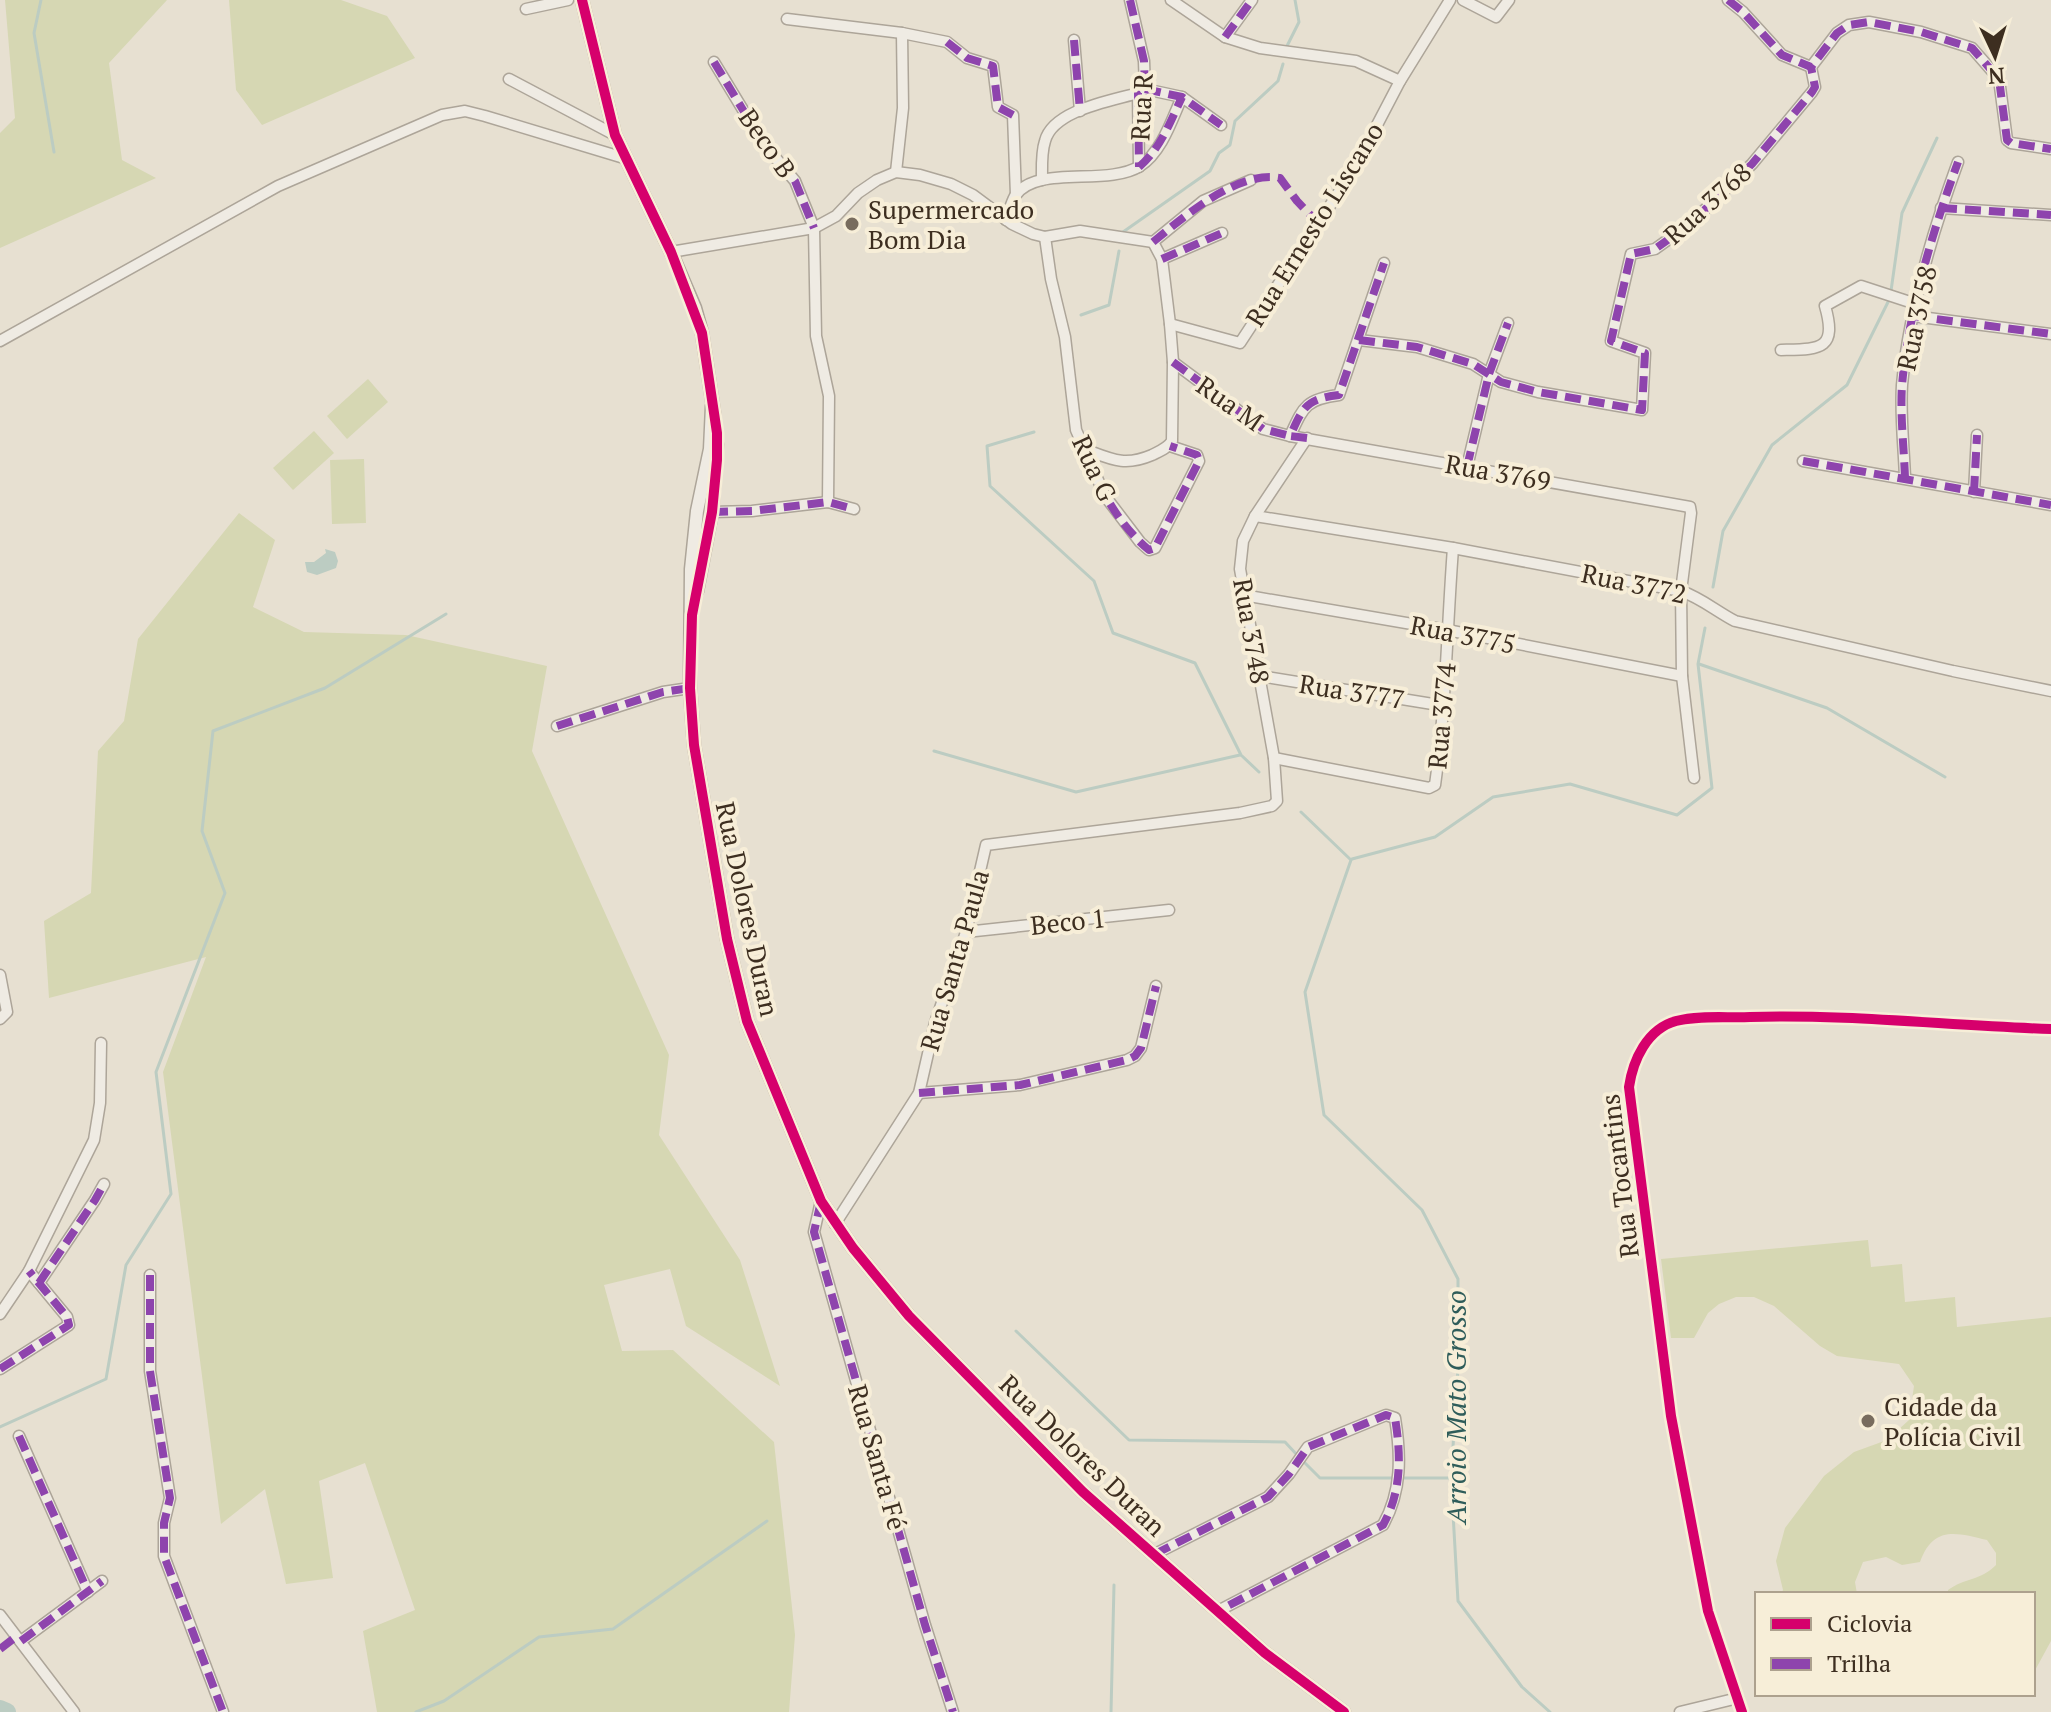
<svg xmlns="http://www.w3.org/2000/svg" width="2051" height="1712" font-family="'PT Serif',serif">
<rect width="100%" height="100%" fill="#e7e0d1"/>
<g fill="#d6d7b3">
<path d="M5,0H167L109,63L122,160L156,178L0,248V133L15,118Z"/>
<path d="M229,0H341L387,16L415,58L262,125L236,90Z"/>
<path d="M368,379L388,402L347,439L327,416Z"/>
<path d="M314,431L334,453L293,490L273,468Z"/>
<path d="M364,459L366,523L332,524L330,460Z"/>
<path d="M239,513L275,540L253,607L304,632L406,635L547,666L532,751L669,1055L659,1135L740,1260L780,1386L686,1326L670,1269L604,1285L622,1351L673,1350L774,1442L795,1635L789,1712H377L363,1631L415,1610L365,1463L319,1481L333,1578L286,1584L265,1489L221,1524L163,1072L206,957L49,998L44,921L91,893L98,751L124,721L138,639Z"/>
<path d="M1868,1240L1871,1267L1902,1264L1905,1302L1955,1297L1957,1327L2051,1317V1641L2033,1674V1594H1948V1590C1964,1578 1980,1581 1996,1565V1553L1987,1540C1955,1532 1933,1526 1920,1562L1902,1565L1886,1557L1863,1562L1855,1582L1857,1594H1781L1783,1590L1776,1561L1785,1528L1824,1476L1854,1452L1887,1440L1909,1420L1914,1386L1899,1364L1837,1356L1820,1346L1774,1306L1754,1297H1736L1719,1304L1708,1313L1694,1338H1671L1661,1259Z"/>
</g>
<path fill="#bcccc2" d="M325,549L335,552L338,561L336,568L317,575L307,572L305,562H314L326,553Z"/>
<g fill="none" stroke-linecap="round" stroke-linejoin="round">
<g stroke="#bcccc2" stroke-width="3">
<path d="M41,0L34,33L54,152"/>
<path d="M1286,48L1299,22L1295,0"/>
<path d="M1123,232L1210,171L1219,153L1230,145L1235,121L1278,81L1283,64"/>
<path d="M1081,315L1109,305L1119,251"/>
<path d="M1034,432L987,446L990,486L1094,581L1113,633L1195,663L1241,755L1259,772"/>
<path d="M1713,587L1723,531L1772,445L1847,385L1890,298L1902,213L1937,138"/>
<path d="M1699,664L1827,708L1945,777"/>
<path d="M934,751L1076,792L1240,755"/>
<path d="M1301,812L1351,860L1305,992L1324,1115L1422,1210L1458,1279V1368L1451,1478L1458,1601L1522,1687L1550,1712"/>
<path d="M1352,859L1435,837L1493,797L1570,784L1677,815L1712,788L1698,664L1705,628"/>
<path d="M1016,1331L1129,1440L1285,1442L1298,1456"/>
<path d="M0,1427L106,1379L126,1265L171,1194L156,1072L225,893L202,831L213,731L325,688L446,614"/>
<path d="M1304,1462L1320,1478H1393"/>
<path d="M1400,1478H1451"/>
<path d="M416,1712L444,1701L539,1637L613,1629L767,1521"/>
<path d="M1111,1712L1114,1585"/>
</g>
<path stroke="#bcccc2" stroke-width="18" d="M0,1709L7,1712"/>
<g stroke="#ada599" stroke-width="13">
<g id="minor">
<path d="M1130,0L1144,61L1145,89L1138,93L1139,167"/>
<path d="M1171,0L1225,37L1260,48L1356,61L1400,81"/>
<path d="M1463,0L1496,17L1509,0"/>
<path d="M1728,0L1743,12L1782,55L1811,67L1837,33L1849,25L1869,22L1921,32L1972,48L1999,79L2007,140L2011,143L2051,149"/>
<path d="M526,9L568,0"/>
<path d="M787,19L902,33L947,42L967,58L993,66L998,107L1013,115L1016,195"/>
<path d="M1225,37L1252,0"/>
<path d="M1074,40L1080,111"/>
<path d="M714,62L763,143L795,181L814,228L816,336L829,396L828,502"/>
<path d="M509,79L615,135"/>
<path d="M1145,89L1182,97L1221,125"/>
<path d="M896,172L903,108L902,33"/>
<path d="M1042,180C1042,167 1041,153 1045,141C1053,110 1111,101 1138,93"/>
<path d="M1941,208L2051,215"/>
<path d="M1006,220C1009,212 1011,203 1015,196C1036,164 1107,187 1140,166C1162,152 1172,119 1182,97"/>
<path d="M1045,237L1051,279L1065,337L1076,430L1105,496L1140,542L1149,550L1155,548L1199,461L1197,455L1170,446"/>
<path d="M1153,242L1203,201L1251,180"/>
<path d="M671,252L814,228L836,216L858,193L877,180L896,172L920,175L951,184L973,195L1012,224L1033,234L1045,237L1080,231L1153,242"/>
<path d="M1162,259L1222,233"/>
<path d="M1384,263L1339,395C1305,399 1303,408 1290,436L1690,507L1691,513L1681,591L1682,676L1694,778"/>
<path d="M1913,316L2051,334"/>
<path d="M1170,324L1240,343L1354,169L1400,81L1450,0"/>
<path d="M1359,340L1417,347L1473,364L1501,382L1538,392L1642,410L1645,353L1611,341L1631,254L1655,249L1690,224L1752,164L1812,92L1815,87L1811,67"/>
<path d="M0,341L278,186L442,115L465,111L485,116L624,158"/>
<path d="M1781,350C1819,349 1838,351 1825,306L1861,286L1916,304"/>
<path d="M1173,362L1263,429L1290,436"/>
<path d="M1084,449C1111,459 1124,467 1152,455C1160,451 1168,448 1172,441L1173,362L1170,324L1162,259L1153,242"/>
<path d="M1803,461L2051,505"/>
<path d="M1467,467L1489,374L1508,323"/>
<path d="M1905,478C1904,448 1900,415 1902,385C1909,309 1932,233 1958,162"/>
<path d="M1974,492L1977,435"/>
<path d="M712,512L752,511L828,502L854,509"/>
<path d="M1255,516L1453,548L1681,591C1701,598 1716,611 1735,621L1953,671L2051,691"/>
<path d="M1243,595L1447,630L1682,676"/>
<path d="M1260,676L1445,706"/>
<path d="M557,726L663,692L690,688"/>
<path d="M1274,758L1429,788L1435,785C1446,706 1447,627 1453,548"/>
<path d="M966,932L1169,910"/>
<path d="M0,975L7,1012L0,1019"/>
<path d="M919,1093L1020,1085L1127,1060L1135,1056L1141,1048L1156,986"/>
<path d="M821,1201L814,1232L925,1625L953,1712"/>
<path d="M835,1224L919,1093L935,1023L966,932L986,845L1240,813L1272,806L1277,801L1274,758L1240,569L1243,541L1255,516L1307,438"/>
<path d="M150,1275V1371L170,1498L164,1523V1556L223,1712"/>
<path d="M39,1283L95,1200L104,1184"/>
<path d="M0,1314L29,1271L94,1140L100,1103L101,1043"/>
<path d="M0,1369L69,1325L67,1317L29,1271"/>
<path d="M19,1436L88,1592"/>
<path d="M1155,1554L1268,1497L1289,1474L1308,1447L1386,1415L1395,1418C1401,1455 1402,1491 1383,1525L1218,1611"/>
<path d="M0,1615L74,1712"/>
<path d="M21,1641L102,1581"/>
<path d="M1680,1712L1738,1698"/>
<path d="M1742,1712L1708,1611L1671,1416L1629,1087C1633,1060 1647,1029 1676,1021C1699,1015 1727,1018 1750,1017C1850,1014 1951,1026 2051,1029"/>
</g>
</g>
<g stroke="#ada599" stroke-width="15">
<g id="tertiary">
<path d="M582,0L615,135L671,252L695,308L702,333L714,413"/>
<path d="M712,406L710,449L697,511L691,569L690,688L694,745L727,939L747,1021L821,1201L853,1248L909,1316L1083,1492L1265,1653L1344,1712"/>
<path d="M697,591L712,512L717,444"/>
</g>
</g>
<use href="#minor" stroke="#efebe3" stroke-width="10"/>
<use href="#tertiary" stroke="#efebe3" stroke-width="12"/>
<g stroke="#8e44ad" stroke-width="8" stroke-dasharray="16 8" stroke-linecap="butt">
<path d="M1130,0L1144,61L1145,89L1138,93L1139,167"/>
<path d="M1728,0L1743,12L1782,55L1811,67L1837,33L1849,25L1869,22L1921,32L1972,48L1999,79L2007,140L2011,143L2051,149"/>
<path d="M1225,37L1252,0"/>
<path d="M1074,40L1080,111"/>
<path d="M947,42L967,58L993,66L998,107L1013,115"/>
<path d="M714,62L763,143L795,181L814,228"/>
<path d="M1145,89L1182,97L1221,125"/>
<path d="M1139,167C1161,148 1170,122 1182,97"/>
<path d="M1941,208L2051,215"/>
<path d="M1153,242C1184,217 1237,170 1280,178L1297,201L1319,224"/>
<path d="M1162,259L1222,233"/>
<path d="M1913,316L2051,334"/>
<path d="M1359,340L1417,347L1473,364L1501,382L1538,392L1642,410L1645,353L1611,341L1631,254L1655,249L1690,224L1752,164L1812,92L1815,87L1811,67"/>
<path d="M1173,362L1263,429L1290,436"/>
<path d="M1307,438L1290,436C1303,408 1305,399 1339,395L1384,263"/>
<path d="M1079,439C1096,480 1114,521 1149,550L1155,548L1199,461L1197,455L1170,446"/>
<path d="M1803,461L2051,505"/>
<path d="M1467,467L1489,374L1508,323"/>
<path d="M1905,478C1904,448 1900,415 1902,385C1909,309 1932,233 1958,162"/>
<path d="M1974,492L1977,435"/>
<path d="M712,512L752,511L828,502L854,509"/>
<path d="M557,726L663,692L690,688"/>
<path d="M919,1093L1020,1085L1127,1060L1135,1056L1141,1048L1156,986"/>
<path d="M821,1201L814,1232L925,1625L953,1712"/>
<path d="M150,1275V1371L170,1498L164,1523V1556L223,1712"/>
<path d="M39,1283L95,1200L104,1184"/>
<path d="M0,1369L69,1325L67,1317L29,1271"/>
<path d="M19,1436L88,1592"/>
<path d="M1155,1554L1268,1497L1289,1474L1308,1447L1386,1415L1395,1418C1401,1455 1402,1491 1383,1525L1218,1611"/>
<path d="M21,1641L102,1581"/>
<path d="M0,1649L17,1636"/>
</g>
<g stroke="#f7eed8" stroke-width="15">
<g id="cycleway">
<path d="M582,0L615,135L671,252L702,333L717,433V460L712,512L692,615L690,688L694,745L727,939L747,1021L821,1201L853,1248L909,1316L1083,1492L1265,1653L1344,1712"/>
<path d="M1742,1712L1708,1611L1671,1416L1629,1087C1633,1060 1647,1029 1676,1021C1699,1015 1727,1018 1750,1017C1850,1014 1951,1026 2051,1029"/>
</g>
</g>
<use href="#cycleway" stroke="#d6006c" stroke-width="10"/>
</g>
<g fill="#786c5e" stroke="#f7eed8" stroke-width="3">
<circle cx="852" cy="224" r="8"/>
<circle cx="1868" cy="1421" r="8"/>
</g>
<g text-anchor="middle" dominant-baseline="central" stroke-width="8" stroke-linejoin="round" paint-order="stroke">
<g font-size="26" fill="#3d2e20" stroke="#f7eed8">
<text transform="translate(1141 107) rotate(-87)">Rua R</text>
<text transform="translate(768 143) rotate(55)">Beco B</text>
<text transform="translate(1707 203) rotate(-42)">Rua 3768</text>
<text transform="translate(1314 224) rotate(-58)">Rua Ernesto Liscano</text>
<text transform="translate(1916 318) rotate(-78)">Rua 3758</text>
<text transform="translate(1230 403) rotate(35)">Rua M</text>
<text transform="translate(1095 468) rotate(65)">Rua G</text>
<text transform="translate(1498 472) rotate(10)">Rua 3769</text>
<text transform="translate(1634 583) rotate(12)">Rua 3772</text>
<text transform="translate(1252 631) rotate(80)">Rua 3748</text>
<text transform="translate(1463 634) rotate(11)">Rua 3775</text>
<text transform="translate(1352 691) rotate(9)">Rua 3777</text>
<text transform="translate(1441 716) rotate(-85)">Rua 3774</text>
<text transform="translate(748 909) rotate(78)">Rua Dolores Duran</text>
<text transform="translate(1068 921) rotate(-6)">Beco 1</text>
<text transform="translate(954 960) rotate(-74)">Rua Santa Paula</text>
<text transform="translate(1619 1176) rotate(-97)">Rua Tocantins</text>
<text transform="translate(1083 1455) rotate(44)">Rua Dolores Duran</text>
<text transform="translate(878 1457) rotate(74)">Rua Santa Fé</text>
</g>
<g font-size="26" fill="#3d2e20" stroke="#f7eed8" text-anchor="start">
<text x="868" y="209">Supermercado<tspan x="868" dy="30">Bom Dia</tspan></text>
<text x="1884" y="1406">Cidade da<tspan x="1884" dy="30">Polícia Civil</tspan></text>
</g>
<g font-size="28" font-style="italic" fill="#2f5d5a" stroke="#f7eed8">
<text transform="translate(1455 1407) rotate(-90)">Arroio Mato Grosso</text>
</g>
</g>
<rect x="1755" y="1592" width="280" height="104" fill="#f7eed8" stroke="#ada18e" stroke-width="2"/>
<rect x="1771" y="1618" width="40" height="12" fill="#d6006c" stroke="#ada18e" stroke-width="2"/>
<text x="1827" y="1632" font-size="24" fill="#3d2e20">Ciclovia</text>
<rect x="1771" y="1658" width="40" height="12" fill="#8e44ad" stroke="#ada18e" stroke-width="2"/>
<text x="1827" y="1672" font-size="24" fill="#3d2e20">Trilha</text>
<g transform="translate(1995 56) rotate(176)" stroke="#f7eed8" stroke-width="6" paint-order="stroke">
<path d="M0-6L14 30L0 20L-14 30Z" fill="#3d2e20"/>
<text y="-12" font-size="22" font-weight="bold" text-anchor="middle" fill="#3d2e20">N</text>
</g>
</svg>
